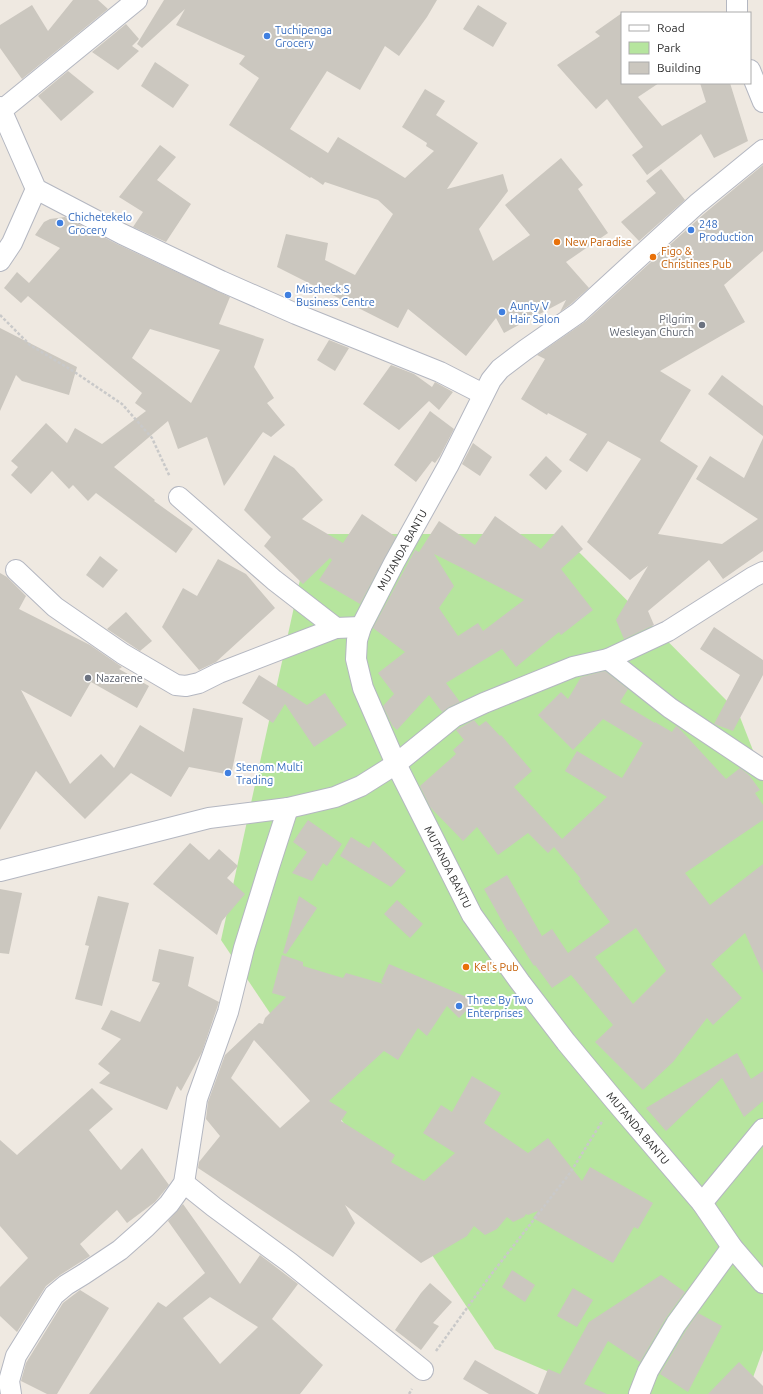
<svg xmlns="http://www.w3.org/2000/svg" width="763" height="1394" font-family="Ubuntu,sans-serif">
<rect width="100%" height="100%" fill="#efe9e1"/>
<path fill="#b6e59e" d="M310,534H561L738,712L763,776V1350L747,1394H601L495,1349L221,940Z"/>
<g fill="#cbc7bf" fill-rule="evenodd">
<path d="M73,0H98L108,9L22,79L0,48V25L32,5L48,31Z"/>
<path d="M164,0H437L427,17L399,56L385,46L360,90L327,71L290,129L328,153L338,137L405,178L434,151L426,146L427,143L402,127L425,89L445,101L436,115L478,143L447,189L503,174L508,191L479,229L493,261L530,235L505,205L561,158L583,185L578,189L608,233L566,262L589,288L571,304L560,312L566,300L504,333L496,318L466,356L408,309L398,328L277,267L286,234L328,243L325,260L355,275L393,214L378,200L325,182L323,185L311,177L310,178L229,125L259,78L239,64L245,56L176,25L185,9L142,48L137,44Z"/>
<path d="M478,5L507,23L493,47L463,29Z"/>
<path d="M622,13V83H659L638,97L662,126L706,102L700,83H730L748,141L714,158L701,134L647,175L632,155L643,147L607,99L596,109L557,65L600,36L595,32Z"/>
<path d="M126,24L139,39L132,46L139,51L118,70L92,52Z"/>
<path d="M155,62L189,85L173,108L141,86Z"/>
<path d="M68,71L94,92L61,121L38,96Z"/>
<path d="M160,145L176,157L157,180L191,204L166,242L133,227L143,212L119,197Z"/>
<path d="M763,165V251L724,285L745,322L660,371L691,390L660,441L698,466L658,534L722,544L758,519L696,479L710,456L744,478L763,438V551L723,579L709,560L648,611L654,625L624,639L616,620L648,566L630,580L587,542L641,459L608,441L587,472L569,460L587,434L548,413L547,415L521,399L545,359L537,355L586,321L705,213Z"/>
<path d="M661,169L685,200L639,241L621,222L656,193L646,181Z"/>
<path d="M65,217L117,244L230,297L219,324L264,339L254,367L274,398L267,403L285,425L271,437L263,432L224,486L207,437L178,449L168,421L114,467L155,500L154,501L193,529L176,553L96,493L88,501L73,485L69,489L52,471L31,494L11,475L18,467L11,461L46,423L67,443L75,428L102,444L146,411L135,403L142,393L28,296L21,303L4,288L17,272L29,283L60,248L35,235L44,222L50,219ZM150,329L220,350L191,403L132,358Z"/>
<path d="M0,328L77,367L69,395L22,381L16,375L0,411Z"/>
<path d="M329,340L349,348L335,371L317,360Z"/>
<path d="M391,365L414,374L432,387L435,382L453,392L439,410L429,401L399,430L363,404Z"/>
<path d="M722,375L763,406V436L708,394Z"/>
<path d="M430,411L454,429L440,456L435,463L432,461L416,482L394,465Z"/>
<path d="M473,443L492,457L480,476L462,464Z"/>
<path d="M274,455L294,468L323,500L302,519L343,543L362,514L396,537L360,604L319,580L332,560L330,558L303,584L264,546L271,537L244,510Z"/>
<path d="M546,456L562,471L546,490L529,475Z"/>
<path d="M495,516L541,549L562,525L583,549L561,569L593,610L561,635L559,632L516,667L502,649L446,683L460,702L449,707L442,712L429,695L397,730L392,725L383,706L394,694L378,673L405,652L373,628L415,550L419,552L439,521L475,545ZM434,554L458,566L524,600L483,631L478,623L458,636L439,608L454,586Z"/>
<path d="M100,556L118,570L103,588L86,575Z"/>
<path d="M218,559L246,574L275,608L216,662L199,670L162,627L183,588L197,596Z"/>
<path d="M0,573L7,577L26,596L19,609L90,645L122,667L119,669L149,686L137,708L91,682L71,717L21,690L70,784L101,754L114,768L140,725L184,752L193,708L243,718L231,775L189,767L171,797L131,773L85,819L36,771L0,830Z"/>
<path d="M126,612L152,641L140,651L107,629Z"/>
<path d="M714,627L763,660V675L733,731L714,724L740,675L700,649Z"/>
<path d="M605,671L628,689L620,702L655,723V722L672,732L676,726L678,727L726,779L740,768L749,775L760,790L755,793L763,805V820L685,873L710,905L763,864V973L745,933L711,964L742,998L713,1025L707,1018L673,1062L643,1090L595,1042L613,1025L571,975L552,988L535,965L534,966L511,930L508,932L484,889L507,875L542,936L552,929L568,953L610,922L578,881L581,879L554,847L548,853L528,833L498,855L477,827L463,841L430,807L420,786L456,754L453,750L464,740L456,730L474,720L479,726L486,721L500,736L501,735L532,771L514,787L562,839L607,797L565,771L577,751L622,778L643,743L603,719L573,750L538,715L561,692L568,699L581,677ZM636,928L666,971L633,1004L595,957Z"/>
<path d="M259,675L307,705L325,693L347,725L314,747L285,704L273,723L242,703Z"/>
<path d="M308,820L342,844L327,866L323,863L312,881L292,873L307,852L293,842Z"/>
<path d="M351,837L369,848L373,841L406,871L391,887L340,856Z"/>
<path d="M190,843L209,860L219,849L238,866L227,878L245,894L222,921L217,935L153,884Z"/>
<path d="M0,889L22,893L9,954L0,953Z"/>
<path d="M98,896L129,903L102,1006L75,999L89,946L85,945Z"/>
<path d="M299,896L317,908L286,954L283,953Z"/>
<path d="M397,900L423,924L410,938L384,914Z"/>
<path d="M159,949L194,957L188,986L219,1002L202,1052L181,1091L177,1086L167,1110L99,1083L110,1073L98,1064L121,1039L101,1029L111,1010L140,1022L160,983L152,981Z"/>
<path d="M282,955L303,962V966L343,978L346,973L384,984L381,982L389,964L476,1001L459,1018L447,1006L427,1036L418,1028L398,1060L384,1051L329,1101L347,1112L341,1121L395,1155L391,1162L424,1181L455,1153L423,1133L441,1105L452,1112L472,1076L501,1093L484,1123L528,1153L548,1138L582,1181L590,1167L653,1203L638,1229L634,1227L613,1263L533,1218L538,1211L528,1215L526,1214L524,1217L513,1222L507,1217L497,1229L485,1235L474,1226L467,1236L421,1263L345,1205L355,1223L333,1257L198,1168L199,1162L220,1136L206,1119L208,1102L225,1055L259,1023L263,1024L265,1018L286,997L272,993ZM254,1040L310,1101L280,1128L231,1078Z"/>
<path d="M737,1053L751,1079L763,1071V1101L744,1117L722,1078L666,1131L646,1108Z"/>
<path d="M92,1088L113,1109L89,1130L121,1170L142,1148L169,1185L155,1202L127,1223L117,1210L80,1244L90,1256L60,1275L46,1286L17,1332L0,1316V1287L28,1258L0,1226V1140L17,1155Z"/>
<path d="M183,1204L240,1284L260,1255L298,1284L272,1319L323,1365L300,1394H89L158,1302L166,1307L205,1273L168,1221ZM210,1297L258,1327L220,1364L183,1318Z"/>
<path d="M512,1270L535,1285L525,1302L502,1287Z"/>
<path d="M661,1275L685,1292L666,1318L640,1362L608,1341L584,1384L607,1394H538L548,1369L560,1374L589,1322Z"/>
<path d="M430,1283L452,1302L433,1323L439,1326L421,1350L395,1330L421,1293Z"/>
<path d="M573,1288L593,1300L577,1327L557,1316Z"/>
<path d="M80,1290L109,1308L57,1394H47L21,1381L26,1363L63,1303Z"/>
<path d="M698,1313L722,1326L688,1392L660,1374L686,1330Z"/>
<path d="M475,1360L536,1394H489L463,1379Z"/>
<path d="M739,1362L763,1386V1394H708Z"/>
</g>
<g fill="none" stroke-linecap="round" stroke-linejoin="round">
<g stroke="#b4b7c1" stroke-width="22">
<g id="minor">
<path d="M737,0V13"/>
<path d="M750,70L763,102"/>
<path d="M0,107L36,189L122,234L221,281L296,314L440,372L483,394"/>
<path d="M2,110L137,0"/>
<path d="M763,150L697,204L578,313L525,350L500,369L491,380L448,466L394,563L361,627L357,640L356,659L363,688L396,764L472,915L520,982L566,1042L615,1101L702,1203L732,1247L763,1283"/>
<path d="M0,261L12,243L36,189"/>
<path d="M179,497L274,580L336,628"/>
<path d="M16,570L55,607L123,654L176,685L186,686L199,683L219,673L336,628L361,627"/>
<path d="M608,659L670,708L763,770"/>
<path d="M0,871L209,818L288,808L335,797L361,786L396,764L454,717L484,703L573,667L608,659L668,631L753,577L763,572"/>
<path d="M184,1183L214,1207L289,1262L423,1370"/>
<path d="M702,1203L763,1129"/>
<path d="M11,1394L9,1381L16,1356L54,1295L66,1285L84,1274L120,1250L146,1227L169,1204L184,1183L197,1099L228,1012L244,948L269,867L288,808"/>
<path d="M639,1394L648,1371L676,1324L732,1247"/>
</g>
</g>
<g stroke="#c9c9c9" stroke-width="2.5" stroke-dasharray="3 2" stroke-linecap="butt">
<path d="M0,315L30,345L73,371L122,404L152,438L170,477"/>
<path d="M436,1351L490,1276L570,1173L603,1120"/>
<path d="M409,1394L412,1389"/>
</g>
<use href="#minor" stroke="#fff" stroke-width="20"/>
</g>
<g fill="#3f7fe0" stroke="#fff" stroke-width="1.5">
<circle cx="267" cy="36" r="4"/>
<circle cx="60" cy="223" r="4"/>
<circle cx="691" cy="230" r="4"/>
<circle cx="288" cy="295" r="4"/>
<circle cx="502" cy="312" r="4"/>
<circle cx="228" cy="773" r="4"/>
<circle cx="459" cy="1006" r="4"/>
</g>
<g fill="#e8710a" stroke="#fff" stroke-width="1.5">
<circle cx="557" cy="242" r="4"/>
<circle cx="653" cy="257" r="4"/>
<circle cx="466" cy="967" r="4"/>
</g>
<g fill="#6b7280" stroke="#fff" stroke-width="1.5">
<circle cx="702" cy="325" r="4"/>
<circle cx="88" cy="678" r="4"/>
</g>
<g text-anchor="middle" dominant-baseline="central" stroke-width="4" stroke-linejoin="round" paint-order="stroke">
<g font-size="11" fill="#366cbe" stroke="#fff" text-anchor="start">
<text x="275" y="30">Tuchipenga<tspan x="275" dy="13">Grocery</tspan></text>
<text x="68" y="217">Chichetekelo<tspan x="68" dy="13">Grocery</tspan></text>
<text x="699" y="224">248<tspan x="699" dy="13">Production</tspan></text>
<text x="296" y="289">Mischeck S<tspan x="296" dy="13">Business Centre</tspan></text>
<text x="510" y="306">Aunty V<tspan x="510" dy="13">Hair Salon</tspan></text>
<text x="236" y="767">Stenom Multi<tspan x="236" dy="13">Trading</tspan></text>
<text x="467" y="1000">Three By Two<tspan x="467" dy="13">Enterprises</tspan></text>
</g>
<g font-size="11" fill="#c56008" stroke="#fff" text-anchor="start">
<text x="565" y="242">New Paradise</text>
<text x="661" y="251">Figo &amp;<tspan x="661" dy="13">Christines Pub</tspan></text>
<text x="474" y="967">Kel's Pub</text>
</g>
<g font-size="11" fill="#5b616d" stroke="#fff" text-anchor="end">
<text x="694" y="319">Pilgrim<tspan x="694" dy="13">Wesleyan Church</tspan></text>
<text x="96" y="678" text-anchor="start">Nazarene</text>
</g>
<g font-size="11" fill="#2e2e2e" stroke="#fff">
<text transform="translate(402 550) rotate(-61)">MUTANDA BANTU</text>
<text transform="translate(448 867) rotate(63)">MUTANDA BANTU</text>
<text transform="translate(638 1128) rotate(50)">MUTANDA BANTU</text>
</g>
</g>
<rect x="621" y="12" width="130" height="72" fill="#ffffff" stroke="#ababab"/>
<rect x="629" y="25" width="20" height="6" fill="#ffffff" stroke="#ababab"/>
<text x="657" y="32" font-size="12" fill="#2e2e2e">Road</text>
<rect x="629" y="42" width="20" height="12" fill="#b6e59e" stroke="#ababab"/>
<text x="657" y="52" font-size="12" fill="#2e2e2e">Park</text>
<rect x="629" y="62" width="20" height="12" fill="#cbc7bf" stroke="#ababab"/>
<text x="657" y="72" font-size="12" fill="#2e2e2e">Building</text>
</svg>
